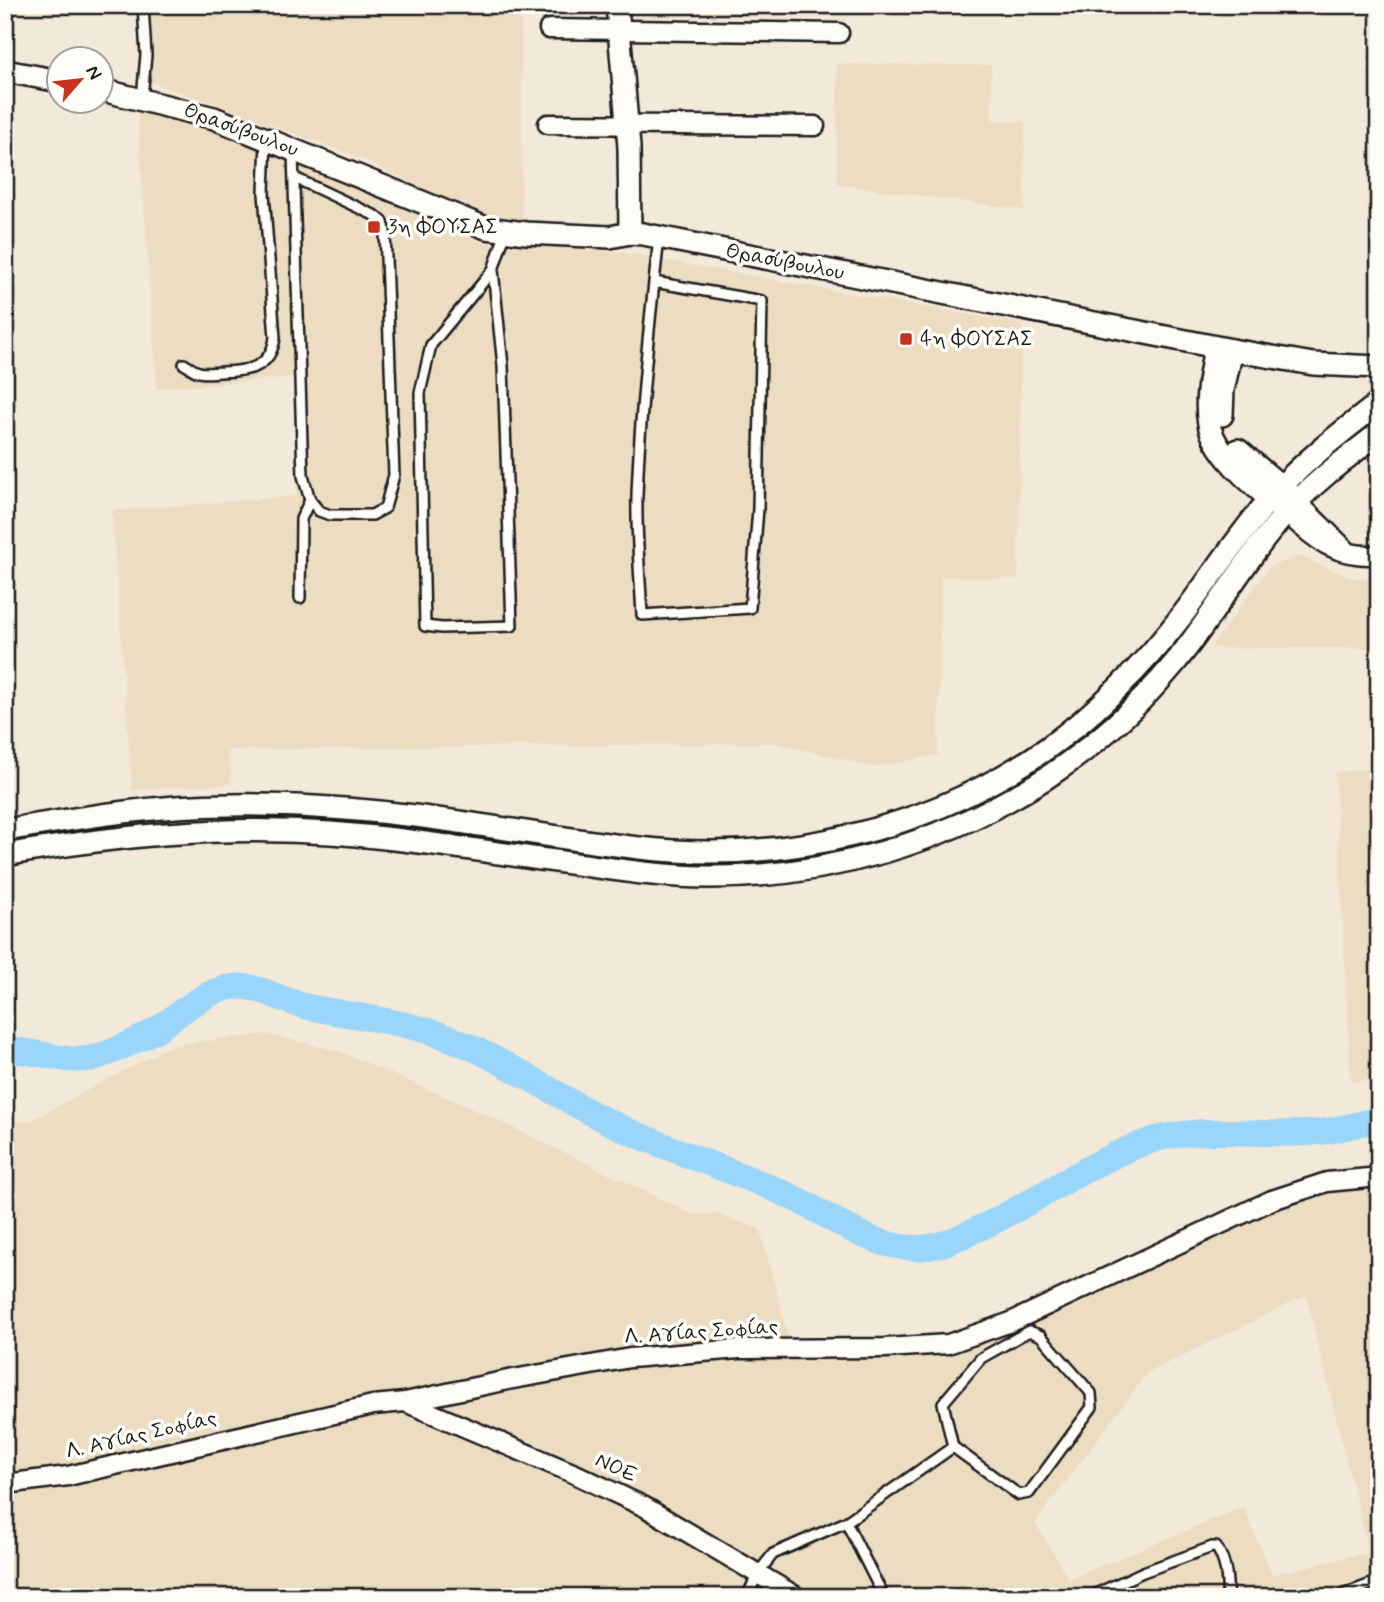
<svg xmlns="http://www.w3.org/2000/svg" width="1384" height="1602" font-family="Mynerve,sans-serif">
<rect width="100%" height="100%" fill="#f3e9d8"/>
<filter id="ink" filterUnits="userSpaceOnUse"><feTurbulence type="fractalNoise" baseFrequency=".0143" numOctaves="2"/><feDisplacementMap in="SourceGraphic" scale="14" xChannelSelector="R" yChannelSelector="G"/><feConvolveMatrix kernelMatrix="1 2 1 2 8 2 1 2 1" color-interpolation-filters="sRGB"/></filter>
<g filter="url(#ink)">
<g fill="#ecdcc2" fill-rule="evenodd">
<path d="M146,5H521L522,227L489,221L362,159L211,102L149,82Z"/>
<path d="M837,64L991,65L992,120L1025,121L1024,210L837,184Z"/>
<path d="M137,109L203,124L485,243L611,251L1022,324L1018,579L941,576L938,755L875,767L776,743L228,750L232,784L132,790L112,511L297,496L293,377L157,389Z"/>
<path d="M1298,556L1352,578L1379,579V648H1210L1270,567Z"/>
<path d="M1379,768V1078L1351,1082L1335,772Z"/>
<path d="M267,1034L342,1052L493,1118L694,1215L715,1214L760,1229L793,1355L946,1350L1273,1206L1339,1186L1379,1185V1597H5V1123L34,1119L172,1045ZM1306,1295L1369,1552L1272,1575L1243,1507L1069,1579L1035,1523L1147,1373Z"/>
</g>
<g fill="none" stroke-linecap="round" stroke-linejoin="round">
<path stroke="#99d6fa" stroke-width="26" d="M5,1050C37,1049 69,1067 100,1056C119,1049 136,1041 154,1031C183,1013 214,979 252,988C271,992 289,1003 308,1007C362,1018 416,1022 466,1045C514,1066 557,1096 603,1119C661,1148 722,1166 781,1192C826,1211 866,1248 917,1248C939,1248 960,1237 980,1228C1036,1202 1086,1164 1144,1143C1196,1124 1253,1136 1306,1133C1331,1132 1355,1125 1379,1119"/>
<g stroke="#1c1c1c" stroke-width="14">
<g id="service">
<path d="M142,98L146,55L143,5"/>
<path d="M293,153L303,476L310,500L319,511L330,515H372L385,508L394,475L385,230L383,222L376,216L295,178"/>
<path d="M493,270L503,366L512,626L442,628L425,626L420,393L431,345L493,270L506,231"/>
<path d="M654,282L762,301L758,509L750,608L642,615C640,575 636,535 637,496C640,410 649,324 659,238"/>
<path d="M184,364C188,366 194,371 199,372C205,374 214,372 221,372C248,371 270,369 275,338L264,193L266,139"/>
<path d="M300,598L301,519L310,500"/>
<path d="M1379,810V816"/>
<path d="M846,1522L953,1447L1019,1495L1029,1493L1092,1407L1091,1393L1041,1336L1029,1331L981,1358L943,1403L953,1447"/>
<path d="M747,1597L758,1573L773,1554L846,1522L884,1597"/>
<path d="M1089,1597L1143,1572L1212,1547H1216C1226,1560 1228,1581 1227,1597"/>
<path d="M1337,1597L1379,1581"/>
</g>
</g>
<g stroke="#1c1c1c" stroke-width="23">
<g id="minor">
<path d="M549,29L839,33"/>
<path d="M548,124L815,126"/>
<path d="M1297,502L1345,549"/>
<path d="M1286,513C1318,541 1334,557 1379,555"/>
<path d="M405,1402L575,1474L645,1507L797,1597"/>
<path d="M5,1484L68,1476L373,1405L405,1402L508,1380L630,1358L739,1349L885,1348L948,1344L1011,1322L1272,1200L1327,1182L1379,1177"/>
</g>
</g>
<g stroke="#1c1c1c" stroke-width="26">
<g id="tertiary">
<path d="M617,5L629,147L630,233"/>
<path d="M5,71L60,81"/>
<path d="M102,90L214,118L486,228L526,233L610,237L630,233L643,234L1232,350L1313,364L1379,367"/>
<path d="M1215,347C1211,372 1204,399 1209,424C1215,455 1256,487 1279,507"/>
<path d="M1222,415L1223,390L1232,350"/>
<path d="M1238,450L1291,495"/>
<path d="M5,830C79,818 154,805 229,805C276,804 323,807 369,811C460,819 549,838 639,848C782,864 928,831 1046,749C1099,711 1144,665 1184,613C1212,576 1238,536 1268,501C1300,464 1340,433 1379,403"/>
<path d="M5,855C113,836 220,825 330,833C415,839 500,854 584,865C625,871 666,877 708,877C827,878 946,842 1046,778C1093,747 1138,707 1174,664C1210,621 1238,570 1275,526C1304,490 1342,461 1379,433"/>
</g>
</g>
<use href="#service" stroke="#fdfcf7" stroke-width="9"/>
<use href="#minor" stroke="#fdfcf7" stroke-width="18"/>
<use href="#tertiary" stroke="#fdfcf7" stroke-width="21"/>
</g>
</g>
<g fill="#c8321e" stroke="#fdfcf7" stroke-width="2.5">
<rect x="367" y="220" width="14" height="14" rx="3.5"/>
<rect x="899" y="332" width="14" height="14" rx="3.5"/>
</g>
<g text-anchor="middle" dominant-baseline="central" stroke-width="7" stroke-linejoin="round" paint-order="stroke">
<g font-size="21" fill="#1c1c1c" stroke="#fdfcf7">
<text transform="translate(241 130) rotate(20)">Θρασύβουλου</text>
<text transform="translate(785 262) rotate(11)">Θρασύβουλου</text>
<text transform="translate(701 1332) rotate(-4)">Λ. Αγίας Σοφίας</text>
<text transform="translate(141 1435) rotate(-13)">Λ. Αγίας Σοφίας</text>
<text transform="translate(616 1468) rotate(25)">NOE</text>
</g>
<g font-size="21" fill="#1c1c1c" stroke="#fdfcf7" text-anchor="start">
<text x="388" y="227">3η ΦΟΥΣΑΣ</text>
<text x="920" y="339">4η ΦΟΥΣΑΣ</text>
</g>
</g>
<rect width="1384" height="1602" fill="none" stroke="#fdfcf7" stroke-width="28"/>
<rect x="14" y="14" width="1356" height="1574" fill="none" stroke="#1c1c1c" stroke-width="2.5" filter="url(#ink)"/>
<g transform="translate(80 80) rotate(62)"><circle r="33" fill="#fdfcf7" stroke="#a3a29f" stroke-width="2"/>
<path d="M0-5L12 26L0 18L-12 26Z" fill="#c8321e"/>
<text y="-10" font-size="19" font-weight="bold" text-anchor="middle" fill="#1c1c1c">N</text>
</g>
</svg>
